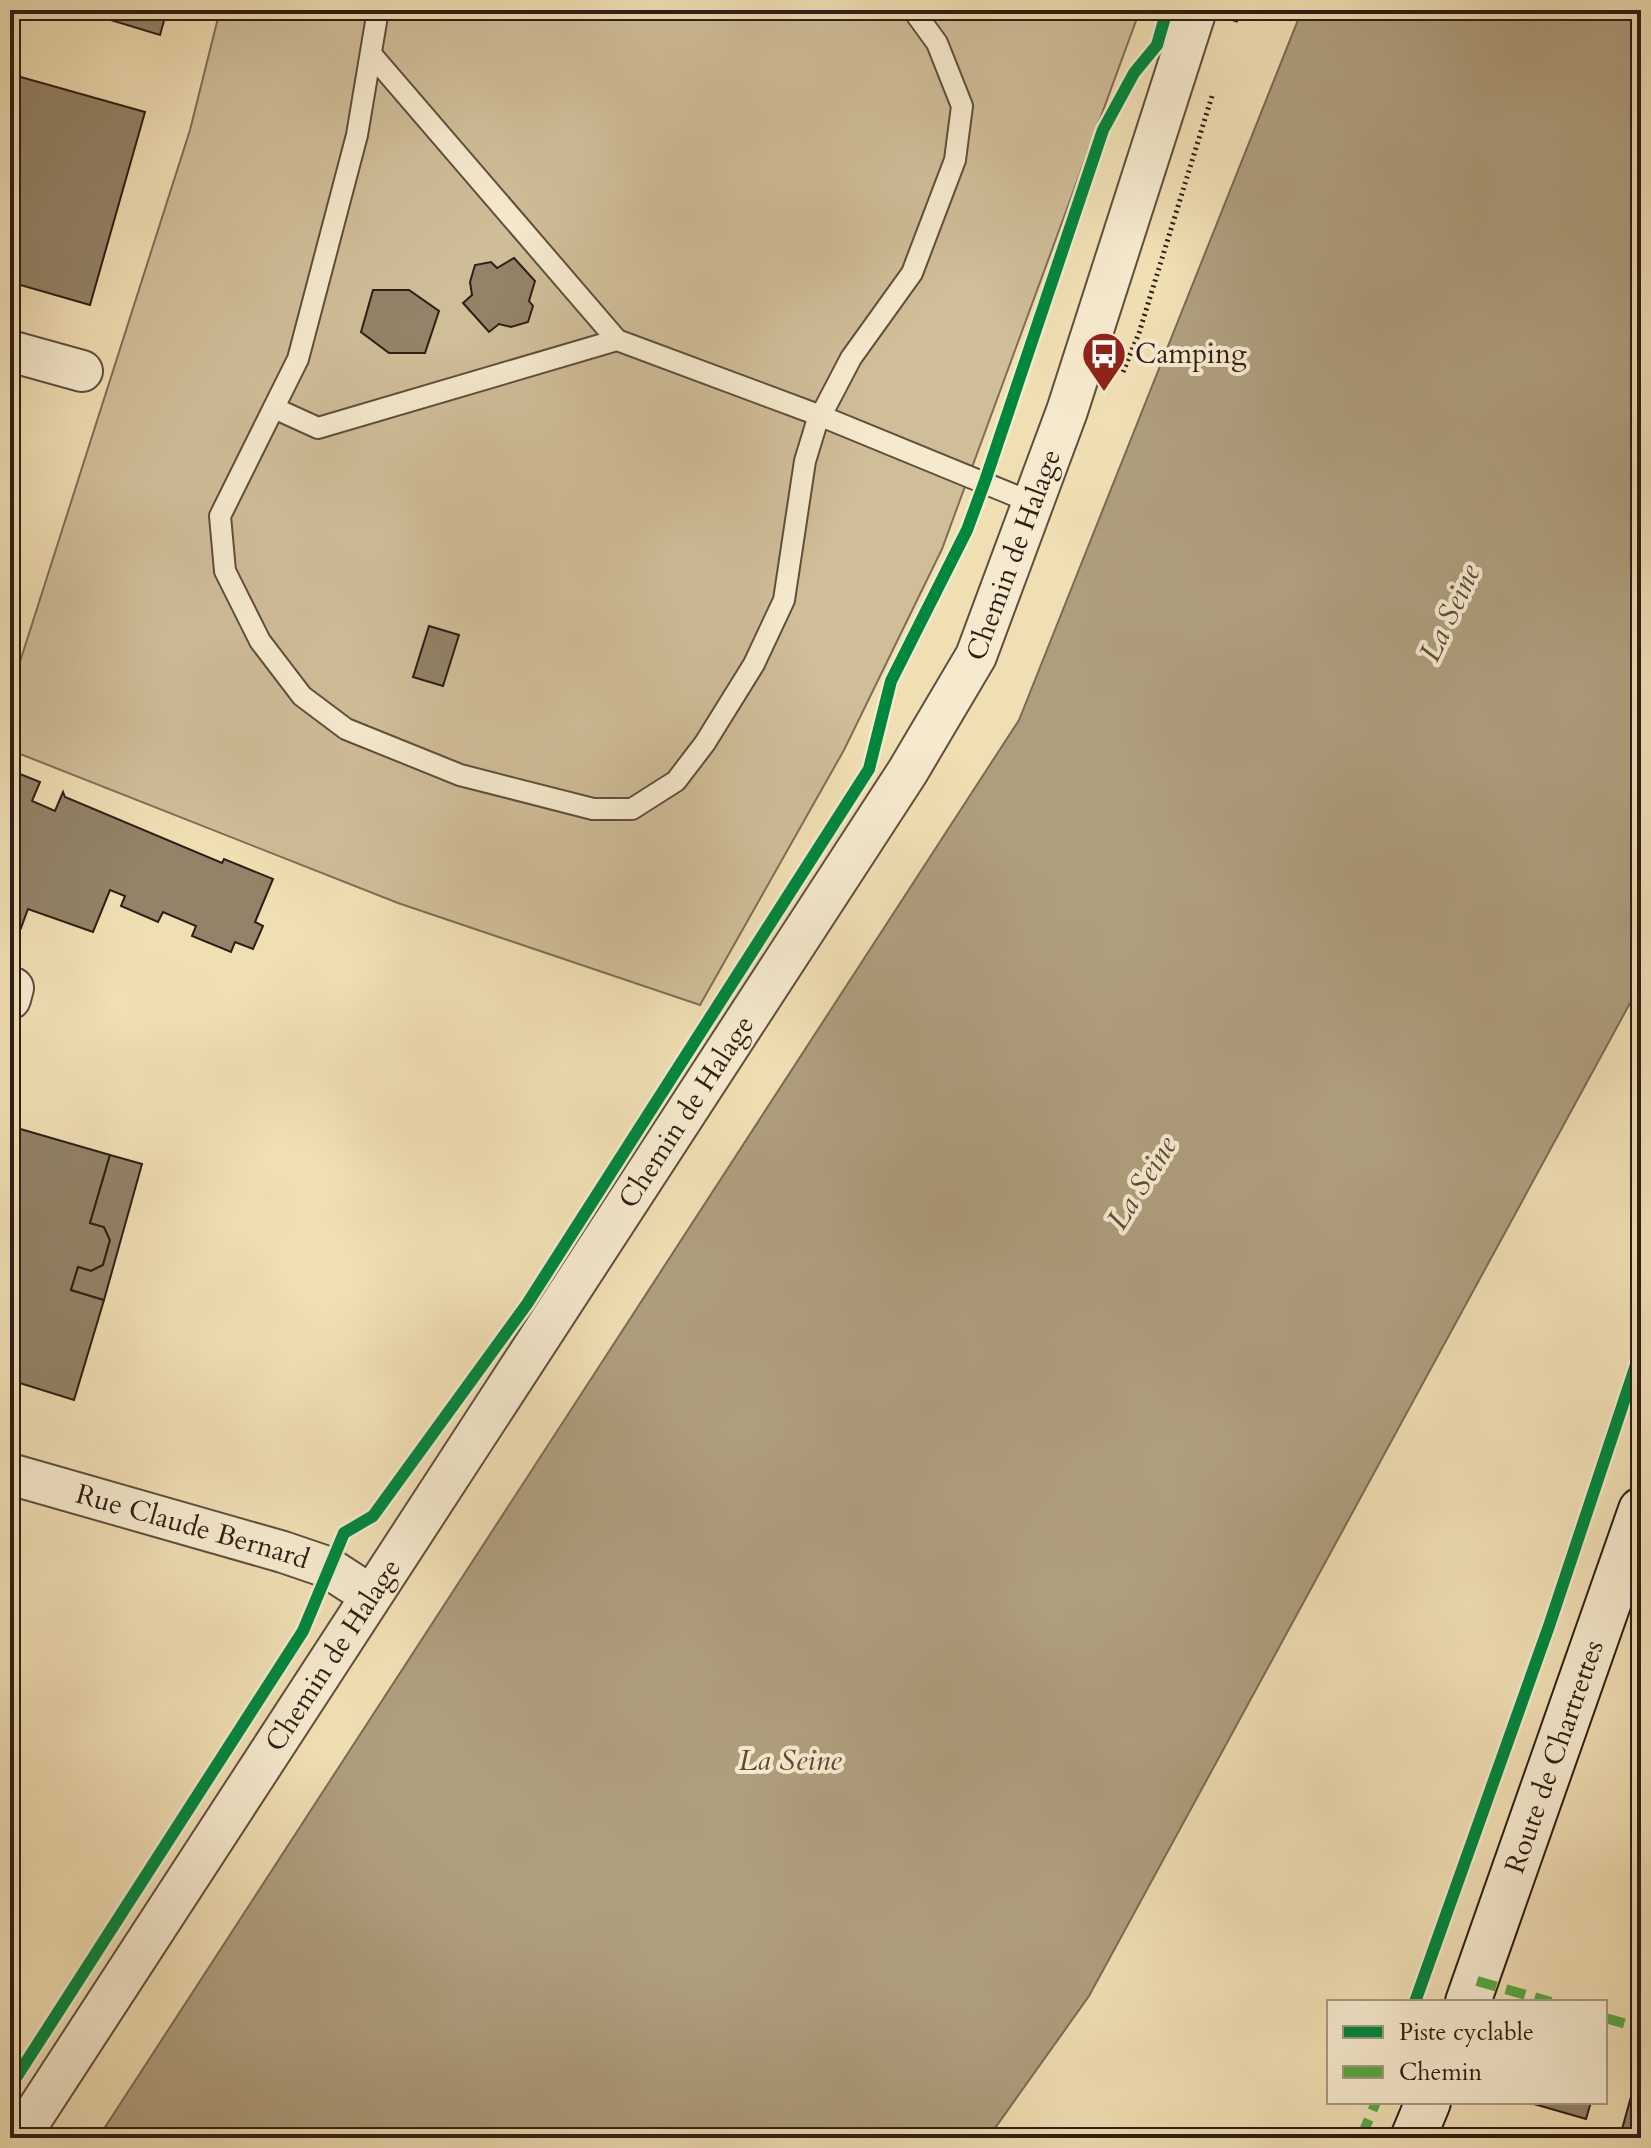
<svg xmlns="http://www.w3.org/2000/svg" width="1651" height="2148" font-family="Cardo,serif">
<rect width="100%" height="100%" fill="#f1dfb4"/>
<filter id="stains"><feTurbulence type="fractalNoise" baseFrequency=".0025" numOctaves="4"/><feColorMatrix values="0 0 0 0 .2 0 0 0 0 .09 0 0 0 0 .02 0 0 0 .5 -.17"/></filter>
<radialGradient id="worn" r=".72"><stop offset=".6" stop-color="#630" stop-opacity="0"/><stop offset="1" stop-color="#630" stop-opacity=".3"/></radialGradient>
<path fill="#d0be99" stroke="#7f6e57" stroke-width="2" d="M220,10H1140L942,549L844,750L700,1005L398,903L10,750V693L190,130Z"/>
<path fill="#af9e7e" stroke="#7b6b54" stroke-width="2" d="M1302,10H1641V983L1089,1996L988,2138H98L1019,720Z"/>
<g fill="#938368" stroke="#2e1f15" stroke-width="2">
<path d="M78,10H167L160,35Z"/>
<path d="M10,74L145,112L90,305L10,282Z"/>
<path d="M514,258L535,281L529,301L533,306L528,322L511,327L499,324L489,332L463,303L472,295L470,282L475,265L491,262L497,268Z"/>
<path d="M373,290H409L439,311L425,353H389L361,332Z"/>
<path d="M429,626L459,635L443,686L413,677Z"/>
<path d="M10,770L40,782L32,801L55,811L63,792L65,797L222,863L224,859L273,879L255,922L263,926L253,949L235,942L231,952L192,936L196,926L163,912L158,922L121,906L125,896L110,890L93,932L28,909L21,928L10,919Z"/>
<path d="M10,1126L110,1155L90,1223L104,1227L110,1240L103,1265L91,1271L78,1267L71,1290L104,1300L74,1400L10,1380Z"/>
<path d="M110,1155L142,1164L104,1300L71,1290L78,1267L91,1271L103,1265L110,1240L104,1227L90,1223Z"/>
<path d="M1632,2093L1641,2096V2138L1621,2133Z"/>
<path d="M1527,2102H1591L1586,2119Z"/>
</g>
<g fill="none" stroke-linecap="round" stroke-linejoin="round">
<g stroke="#5f4f3d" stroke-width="24">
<g id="service">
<path d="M378,10L357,135L298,359L220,516L225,571L260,641L302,696L346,729L460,775L593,809H632L676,781L705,743L754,664L784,600L805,461L816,425L851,358L912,273L955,160L962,106L937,43L913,10"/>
<path d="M617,340L821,416L1033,503"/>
<path d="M274,408L318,428L617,340L371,54"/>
</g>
</g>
<g stroke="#5f4f3d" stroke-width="44">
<g id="minor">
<path d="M10,351L82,371"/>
<path d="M10,999L13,988"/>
<path id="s1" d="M10,1474L283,1552L327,1567L370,1595"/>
<path id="s2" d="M19,2138L908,771L976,656L1067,411L1196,10"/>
</g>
</g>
<g stroke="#2e1f15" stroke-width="48">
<g id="secondary">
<path id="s3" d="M1468,2002L1641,1510"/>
<path d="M1413,2138L1428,2102"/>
</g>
</g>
<g stroke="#2e1f15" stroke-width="5" stroke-dasharray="2 4" stroke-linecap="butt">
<path d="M1235,22L1239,10"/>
<path d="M1123,372L1139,333L1212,96"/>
</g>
<use href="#service" stroke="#f6eace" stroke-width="20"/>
<use href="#minor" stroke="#f6eace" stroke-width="40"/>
<use href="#secondary" stroke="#f6eace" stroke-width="44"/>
<g stroke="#54aa42" stroke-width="10" stroke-dasharray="20 10" stroke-linecap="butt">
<path d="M1477,1981L1551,2002"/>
<path d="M1605,2018L1641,2028"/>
<path d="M1361,2138L1376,2102"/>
</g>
<g stroke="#f6eace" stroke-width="17">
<g id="cycleway">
<path d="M1415,2002L1549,1626L1641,1350"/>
<path d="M10,2087L303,1631L344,1533L373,1516L527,1304L869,769L891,681L967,530L985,481L1103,130L1134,73L1157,45L1167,10"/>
</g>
</g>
<use href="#cycleway" stroke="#00873e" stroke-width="12"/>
</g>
<defs>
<g id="bus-pin" transform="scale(2.3)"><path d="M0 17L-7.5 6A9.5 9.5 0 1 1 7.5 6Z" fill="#8f2418" stroke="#f6eace"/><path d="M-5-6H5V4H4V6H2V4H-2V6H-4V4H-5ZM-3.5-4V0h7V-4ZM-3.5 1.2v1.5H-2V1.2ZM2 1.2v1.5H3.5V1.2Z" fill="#fff"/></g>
</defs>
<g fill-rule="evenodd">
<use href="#bus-pin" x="1104" y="354"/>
</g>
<g text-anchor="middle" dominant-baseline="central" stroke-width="8" stroke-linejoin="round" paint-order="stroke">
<g font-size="28" fill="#2e1f15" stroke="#f6eace" text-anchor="start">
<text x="1135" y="354">Camping</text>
</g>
<g font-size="28" fill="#2e1f15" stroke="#f6eace">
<text stroke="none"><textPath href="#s2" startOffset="1872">Chemin de Halage</textPath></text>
<text stroke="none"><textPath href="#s2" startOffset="1224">Chemin de Halage</textPath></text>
<text stroke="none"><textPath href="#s1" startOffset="190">Rue Claude Bernard</textPath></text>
<text stroke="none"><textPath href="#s2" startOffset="576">Chemin de Halage</textPath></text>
<text stroke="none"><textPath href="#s3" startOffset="260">Route de Chartrettes</textPath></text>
</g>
<g font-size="30" font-style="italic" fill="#5b4b3a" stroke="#f6eace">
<text transform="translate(1450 613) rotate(-65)">La Seine</text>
<text transform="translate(1142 1183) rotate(-58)">La Seine</text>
<text x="790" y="1760">La Seine</text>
</g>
</g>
<rect width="1651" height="2148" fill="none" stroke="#f1dfb4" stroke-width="40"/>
<rect x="12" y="12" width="1627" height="2124" fill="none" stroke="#2e1f15" stroke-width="4"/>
<rect x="20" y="20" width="1611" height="2108" fill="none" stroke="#2e1f15" stroke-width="2"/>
<rect x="1327" y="2000" width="280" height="104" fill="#f6eace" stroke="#a69984" stroke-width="2"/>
<rect x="1343" y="2026" width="40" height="12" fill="#00873e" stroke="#a69984" stroke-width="2"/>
<text x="1399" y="2040" font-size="24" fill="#2e1f15">Piste cyclable</text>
<rect x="1343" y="2066" width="40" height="12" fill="#54aa42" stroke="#a69984" stroke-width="2"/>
<text x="1399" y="2080" font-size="24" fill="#2e1f15">Chemin</text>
<rect width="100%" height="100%" filter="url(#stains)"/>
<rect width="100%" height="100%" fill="url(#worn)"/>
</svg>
